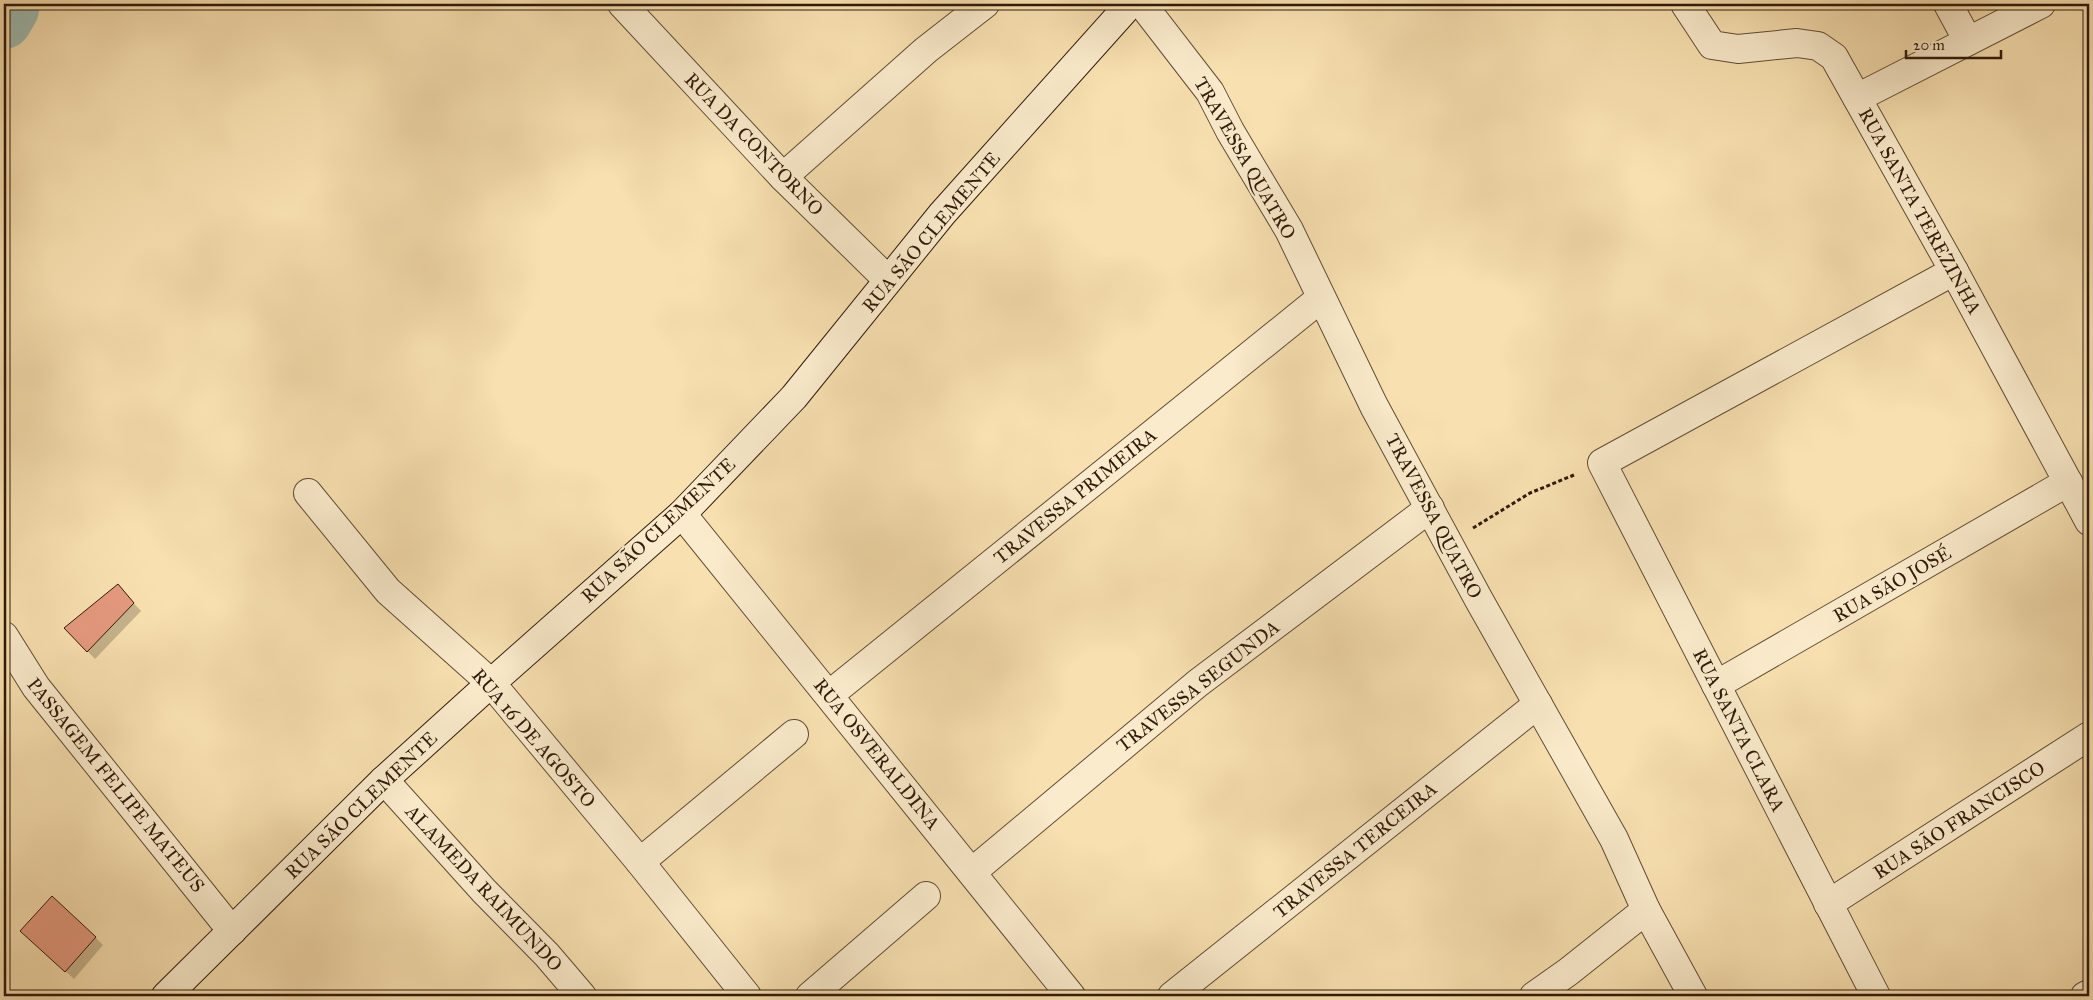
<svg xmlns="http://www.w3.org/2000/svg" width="2093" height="1000" font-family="'IM FELL Great Primer',serif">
<rect width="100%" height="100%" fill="#f8e0b0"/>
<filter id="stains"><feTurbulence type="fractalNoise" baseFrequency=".004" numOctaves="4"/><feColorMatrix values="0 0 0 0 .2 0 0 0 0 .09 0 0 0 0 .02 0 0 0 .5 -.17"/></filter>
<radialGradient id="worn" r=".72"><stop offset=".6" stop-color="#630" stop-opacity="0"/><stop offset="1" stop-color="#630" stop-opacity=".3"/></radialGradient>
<g fill="#0003">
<path d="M125,594L141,611L95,659L66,629Z"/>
<path d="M95,937L103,945L74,979L30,938Z"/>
</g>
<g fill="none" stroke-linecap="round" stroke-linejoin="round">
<path stroke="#9fbcb2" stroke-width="56" d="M4,21L11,9L7,4"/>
</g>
<g fill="#e59a7f" stroke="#301a0a">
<path d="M118,584L134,603L87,652L64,628Z"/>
<path d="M52,896L96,937L65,972L20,931Z"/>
</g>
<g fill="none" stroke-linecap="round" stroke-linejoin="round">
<g stroke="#624c34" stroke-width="30">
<g id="street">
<path d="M622,4L783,177L888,280"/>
<path d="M1142,4L1210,92L1230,131L1289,230L1374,406L1479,600L1614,839L1646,910L1568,972L1534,996"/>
<path d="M1685,4L1712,45L1738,49L1797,43L1818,46L1834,57L1954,271L2089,521"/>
<path d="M1948,4L1968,41"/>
<path d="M1857,98L2041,4"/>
<path d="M783,177L926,50L985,4"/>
<path d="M308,493L388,591L491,683L640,862L747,996"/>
<path d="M682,514L1071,996"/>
<path d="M4,636L36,687L232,931"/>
<path d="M1716,685L2068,482"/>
<path d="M829,695L1321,298"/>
<path d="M384,780L484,891L547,955L582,996"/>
<path d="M640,862L794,734"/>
<path d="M972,872L1198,683L1430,508"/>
<path d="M1828,904L2089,736"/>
<path d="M1646,910L1693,996"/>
<path d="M810,996L926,896"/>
<path d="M1172,996L1538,704"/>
<path d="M1876,996L1602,463L1954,271"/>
<path d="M2085,996L2089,994"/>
</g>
</g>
<g stroke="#301a0a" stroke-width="30">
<path id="secondary" d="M166,996L384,780L491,683L682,514L794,397L942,214L1130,4"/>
</g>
<path stroke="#301a0a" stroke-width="3" stroke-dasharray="4 2.5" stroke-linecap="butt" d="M1473,528L1530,493L1574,475"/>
<use href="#street" stroke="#faebcc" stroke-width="28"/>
<use href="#secondary" stroke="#faebcc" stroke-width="28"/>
</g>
<g text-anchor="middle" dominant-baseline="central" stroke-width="4" stroke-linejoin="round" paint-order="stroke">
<g font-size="19" fill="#301a0a" stroke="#faebcc">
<text transform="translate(754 144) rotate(46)">RUA DA CONTORNO</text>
<text transform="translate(1245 158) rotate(60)">TRAVESSA QUATRO</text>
<text transform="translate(1920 211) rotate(61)">RUA SANTA TEREZINHA</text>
<text transform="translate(931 232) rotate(-50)">RUA SÃO CLEMENTE</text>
<text transform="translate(1075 496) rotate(-39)">TRAVESSA PRIMEIRA</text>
<text transform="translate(1434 516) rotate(62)">TRAVESSA QUATRO</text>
<text transform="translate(658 530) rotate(-43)">RUA SÃO CLEMENTE</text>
<text transform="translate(1892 584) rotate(-30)">RUA SÃO JOSÉ</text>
<text transform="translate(1198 686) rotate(-38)">TRAVESSA SEGUNDA</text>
<text transform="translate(1739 730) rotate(63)">RUA SANTA CLARA</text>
<text transform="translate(534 738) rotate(49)">RUA 16 DE AGOSTO</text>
<text transform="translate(877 754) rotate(51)">RUA OSVERALDINA</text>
<text transform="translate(116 785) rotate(51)">PASSAGEM FELIPE MATEUS</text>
<text transform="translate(361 805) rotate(-44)">RUA SÃO CLEMENTE</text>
<text transform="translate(1959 820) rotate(-33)">RUA SÃO FRANCISCO</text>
<text transform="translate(1355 850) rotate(-39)">TRAVESSA TERCEIRA</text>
<text transform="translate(484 888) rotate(47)">ALAMEDA RAIMUNDO</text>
</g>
</g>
<rect width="2093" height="1000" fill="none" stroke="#f8e0b0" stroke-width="20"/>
<rect x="5" y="5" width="2083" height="990" fill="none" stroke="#301a0a" stroke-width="2.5"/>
<rect x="10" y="10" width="2073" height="980" fill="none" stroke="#301a0a"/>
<path d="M1906 50v8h95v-8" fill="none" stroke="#301a0a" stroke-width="2.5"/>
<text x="1913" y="50" font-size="15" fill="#301a0a" stroke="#faebcc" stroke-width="4" paint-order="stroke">20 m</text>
<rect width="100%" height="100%" filter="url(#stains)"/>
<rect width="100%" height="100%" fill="url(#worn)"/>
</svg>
